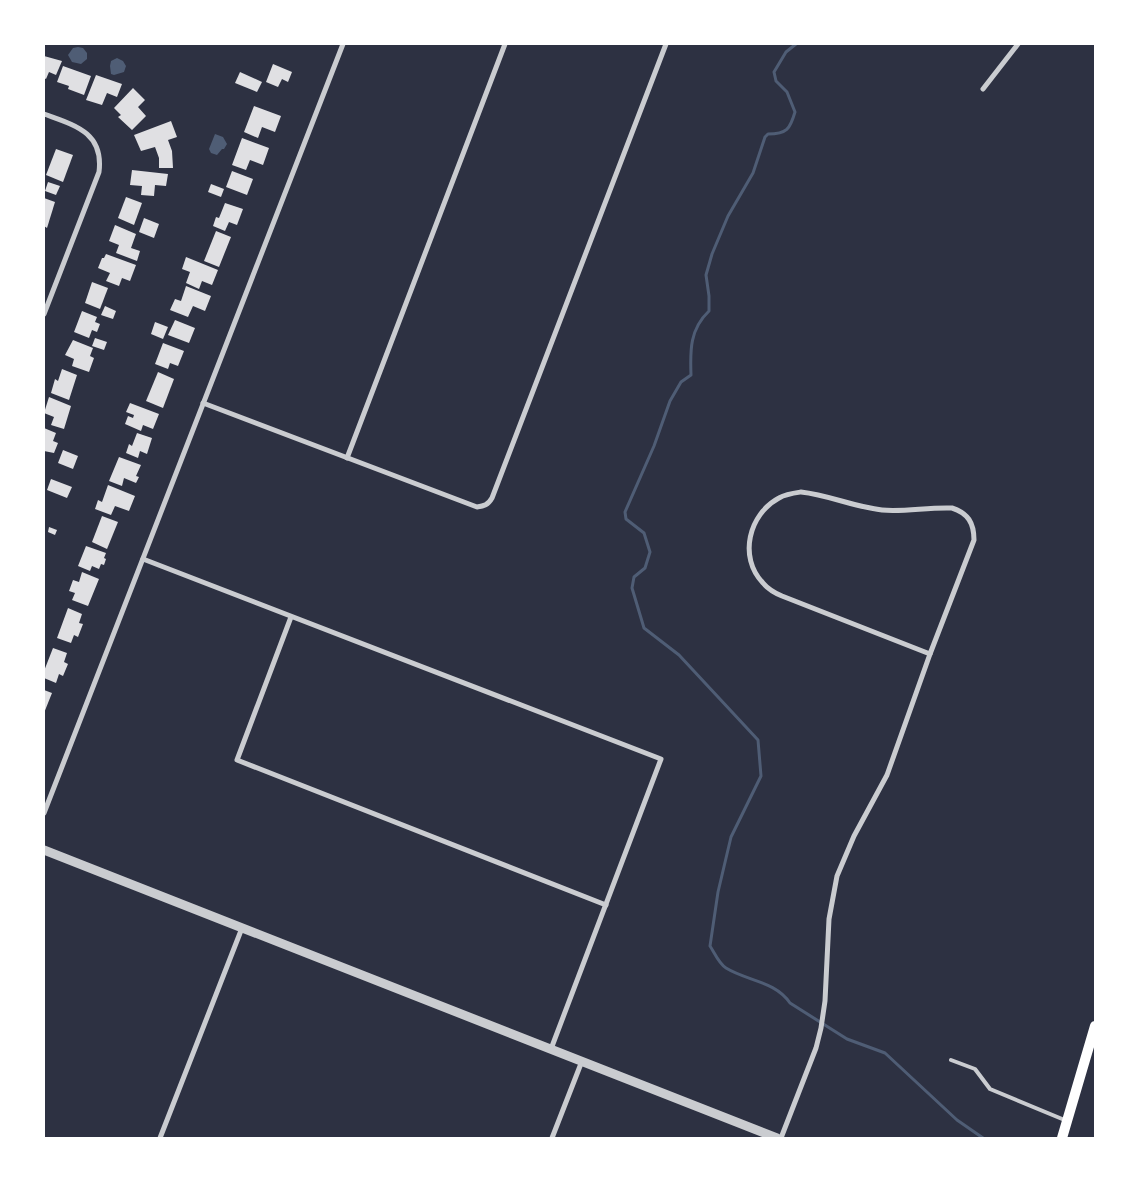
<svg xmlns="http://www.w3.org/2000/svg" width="1139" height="1182" font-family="'Public Sans',sans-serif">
<rect width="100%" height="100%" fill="#2d3142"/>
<g fill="#4f5d75">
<path d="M78,47L83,48L87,53V59L81,64L72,62L68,55L73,48Z"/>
<path d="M117,58L123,61L126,66L124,72L114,75L111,74L110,66L111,61Z"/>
<path d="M215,134L223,137L227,144L224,149H222L217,155L211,153L209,149Z"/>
</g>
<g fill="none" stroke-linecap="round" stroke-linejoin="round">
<path stroke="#4f5d75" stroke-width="3" d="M796,44L786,52L774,72L776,81L787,92L795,112C790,129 787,134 768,134L765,137L753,173L728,216L712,254L706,275L709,296V311C690,329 690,350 691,375L681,382L670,401L654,446L625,512L626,519L644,533L650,552L645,568L634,577L632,588L644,628L679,655L758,740L761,776L731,837L718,892L710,946C714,952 719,964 726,968C747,981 775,981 790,1003L847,1039L885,1053L957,1120L983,1138"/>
</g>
<g fill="#e0e0e3">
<path d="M44,56L62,61L56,75L49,72L46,79L44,78Z"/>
<path d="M273,64L292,72L288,82L282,79L278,87L266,82Z"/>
<path d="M63,66L91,76L84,95L68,89L69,86L57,82Z"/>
<path d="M240,72L262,82L257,92L235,83Z"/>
<path d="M96,75L122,84L117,97L107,93L102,105L86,100Z"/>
<path d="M133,88L145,100L138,107L146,116L132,130L118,117L121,115L114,108Z"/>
<path d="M254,106L281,116L275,132L262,127L258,138L244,132Z"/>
<path d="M171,121L177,137L168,140L172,151L173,168H159V158L155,147L141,151L134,135Z"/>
<path d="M242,138L269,148L263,165L250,160L246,170L232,165Z"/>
<path d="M56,149L73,155L63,182L46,175Z"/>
<path d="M132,170L168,174L166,186L155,185L154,196L141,195L142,186L130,185Z"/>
<path d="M232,171L253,179L247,195L226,187Z"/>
<path d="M48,182L60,186L56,195L45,191Z"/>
<path d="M211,184L224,189L221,197L208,192Z"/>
<path d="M126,197L142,203L134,225L118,218Z"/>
<path d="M44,198L55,202L47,228L44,226Z"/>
<path d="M225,203L243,209L237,225L229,222L225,231L213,226L216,217L219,218Z"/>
<path d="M144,218L159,224L154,238L139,232Z"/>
<path d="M115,225L136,234L131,248L140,251L137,261L116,253L119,245L109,241Z"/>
<path d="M216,231L231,237L219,267L204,261Z"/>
<path d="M106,254L136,265L130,281L122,278L119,286L106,281L110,273L98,268L102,258H104Z"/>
<path d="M186,257L218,270L212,285L202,281L199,289L186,283L190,272L182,269Z"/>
<path d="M92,282L108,288L100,309L85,303Z"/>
<path d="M186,286L211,296L205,311L193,306L188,317L170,310L175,299L181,301Z"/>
<path d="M105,306L116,311L113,319L101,315Z"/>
<path d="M82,311L97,317L95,322L100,324L97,332L92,330L89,338L74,332Z"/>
<path d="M175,320L195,328L189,343L168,335Z"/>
<path d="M155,322L168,327L163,339L151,334Z"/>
<path d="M95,338L107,342L104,350L92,346Z"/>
<path d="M73,340L93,348L90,356L94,358L89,372L72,366L74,359L65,355Z"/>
<path d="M163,343L184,351L178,366L170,363L168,369L155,364Z"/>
<path d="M62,369L77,375L69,400L51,393L55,379L58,381Z"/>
<path d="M158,372L174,379L163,408L146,401Z"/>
<path d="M49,397L71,406L64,429L51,425L54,417L44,413Z"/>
<path d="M130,403L159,414L153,429L143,425L141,431L125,424L128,416L133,418L134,415L126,412Z"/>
<path d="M44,428L56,433L53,441L58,443L54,453L44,451Z"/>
<path d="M137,433L152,438L147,454L140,451L138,458L126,453L129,444L132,446Z"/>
<path d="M63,450L78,456L73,469L58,463Z"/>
<path d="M119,457L141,465L136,476L139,477L136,483L124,478L122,486L109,481Z"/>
<path d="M51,479L72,487L67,498L47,490Z"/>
<path d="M108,485L135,496L129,511L115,506L111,515L95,509L98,500L102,502Z"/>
<path d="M102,516L118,522L107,549L92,542Z"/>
<path d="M49,527L57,530L55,535L48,532Z"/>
<path d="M86,546L106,553L104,558L106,559L104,565L101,564L99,569L92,566L90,571L78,566Z"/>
<path d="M82,572L99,579L88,606L72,600L75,593L69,591L73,580L79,582Z"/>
<path d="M68,608L82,614L79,623L83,624L78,637L74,635L71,643L57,638Z"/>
<path d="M53,648L67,653L64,662L68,664L63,676L59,674L56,683L44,678V671Z"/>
<path d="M44,690L52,693L44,713Z"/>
</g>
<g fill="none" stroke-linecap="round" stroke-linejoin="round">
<path stroke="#caccd0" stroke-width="4" d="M951,1060L975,1069L990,1089L1067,1121"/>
<g stroke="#caccd0" stroke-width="5">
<path d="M983,89L1018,44"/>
<path d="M44,114C74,125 104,132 99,172L44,314"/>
<path d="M203,403L477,507C484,506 488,505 492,498L666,44"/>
<path d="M347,458L505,44"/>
<path d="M801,492C829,495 854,507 882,510C905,512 928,507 952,508C968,513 974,523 974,540L930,654L782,596C775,593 768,589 763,583C738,557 749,514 779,498C786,494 794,493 801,492Z"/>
<path d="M143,559L661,759L551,1049"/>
<path d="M291,617L237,760L606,905"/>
<path d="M44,813L343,44"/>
<path d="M160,1138L242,928"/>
<path d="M552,1138L582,1061"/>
<path d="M781,1138L816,1048L821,1028L825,1001L829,919L837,876L854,836L887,775L930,654"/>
</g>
<path stroke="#caccd0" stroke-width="9" d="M44,850L777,1138"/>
<path stroke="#fff" stroke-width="10" d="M1062,1138L1095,1026"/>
</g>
<rect width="1139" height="1182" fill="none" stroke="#ffffff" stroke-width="90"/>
</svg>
